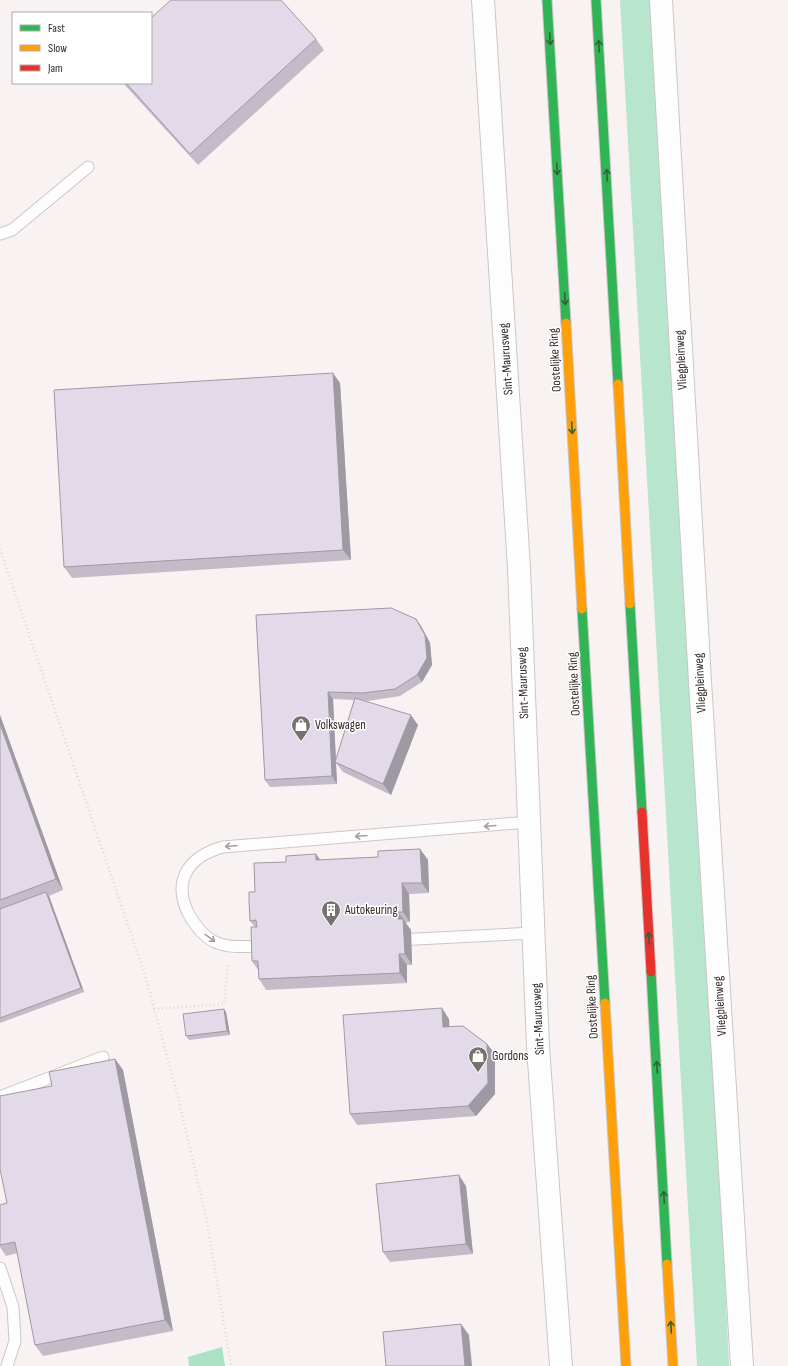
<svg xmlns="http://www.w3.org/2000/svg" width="788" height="1366" font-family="'Sofia Sans Condensed',sans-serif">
<rect width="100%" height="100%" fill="#f8f3f2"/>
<path fill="#b7e5cd" d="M620,0H653L715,1063L729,1366H697Z"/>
<path fill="#ade1c6" d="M222,1347L225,1366H189L188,1357Z"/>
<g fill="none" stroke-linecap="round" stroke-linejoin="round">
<g stroke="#cdc6c3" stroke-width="13">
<g id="lane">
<path d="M0,234L12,230L88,167"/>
<path d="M397,940L534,933"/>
<path d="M266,946C250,946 230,949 215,942C203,936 194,924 188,913C172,879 190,856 223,847L529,822"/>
<path d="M0,1097L103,1057"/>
<path d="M0,1268L13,1307L15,1341L7,1366"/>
</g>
</g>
<g stroke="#cdc6c3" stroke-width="24">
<g id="street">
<path d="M483,0L519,568L538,1047L561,1366"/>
<path d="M661,0L700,681L742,1366"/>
</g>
</g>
<g stroke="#cdc6c3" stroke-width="11">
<g id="fast">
<path d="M547,0L566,323"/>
<path d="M596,0L618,384"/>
<path d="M630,604L642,812"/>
<path d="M582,609L605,1003"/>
<path d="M651,972L667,1264"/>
</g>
</g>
<g stroke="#cdc6c3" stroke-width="11">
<g id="slow">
<path d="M566,323L582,609"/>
<path d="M618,384L630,604"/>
<path d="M605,1003L626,1366"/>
<path d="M667,1264L673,1366"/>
</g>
</g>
<g stroke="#cdc6c3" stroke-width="11">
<path id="jam" d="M642,812L651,972"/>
</g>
<g stroke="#dad9d8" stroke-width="2.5" stroke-dasharray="1 3" stroke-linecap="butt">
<path d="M0,549L146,978L178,1097L206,1217L231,1366"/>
<path d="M154,1009L224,1004L228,963"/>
</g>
<use href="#lane" stroke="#fefdfd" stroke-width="11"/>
<use href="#street" stroke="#fefdfd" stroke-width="22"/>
<use href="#fast" stroke="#30b455" stroke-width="9"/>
<use href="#slow" stroke="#ff9f0a" stroke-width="9"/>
<use href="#jam" stroke="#e5322d" stroke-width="9"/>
</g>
<g fill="#c3bbc8" fill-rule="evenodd">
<path d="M316,39L324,50L198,165L123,83H151Z"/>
<path d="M340,383L351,560L72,578L64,567Z"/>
<path d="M256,615L416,619L421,626L430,643L432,665L422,682L400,696L368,701L363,700L418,725L391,795L343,772L336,763L337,784L270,787L265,780ZM333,699L354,700L336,760Z"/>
<path d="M0,715L63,890L49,896L84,992L0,1023Z"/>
<path d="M420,849L428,860L429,893L409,894L410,922L405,923L411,930L412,965H407V983L266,990L259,979L258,970L252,961L255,927L250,921L255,892L320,860L378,857Z"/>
<path d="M224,1009L226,1012L230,1035L189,1040L186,1036Z"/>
<path d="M449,1019V1027L487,1044L495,1054V1094L476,1116L357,1125L350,1114Z"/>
<path d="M115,1059L123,1070L173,1331L43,1356L35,1345L17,1253L6,1256L0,1247V1205L7,1203L52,1086Z"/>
<path d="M466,1186L473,1254L390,1262L383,1252Z"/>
</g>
<g fill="#9f99a3">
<path d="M333,373L340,383L351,560L343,550Z"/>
<path d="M416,619L421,626L430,643L432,665L422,682L417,675Z"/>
<path d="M328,692L333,699L337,784L332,776Z"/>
<path d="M0,715L63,890L56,879L0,724Z"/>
<path d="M411,715L418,725L391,795L383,784Z"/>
<path d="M420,849L428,860L429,893L422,883Z"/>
<path d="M316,854L324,865L316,860Z"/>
<path d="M402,883L409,894L410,922L403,912Z"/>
<path d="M46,892L49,896L84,992L81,988Z"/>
<path d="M398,912L411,930L412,965L405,954L398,919Z"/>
<path d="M399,954L407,965V983L400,973Z"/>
<path d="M442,1008L449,1019L450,1038L443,1027Z"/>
<path d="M224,1009L226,1012L230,1035L227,1031Z"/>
<path d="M487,1044L495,1054V1094L476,1116L468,1106Z"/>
<path d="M115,1059L123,1070L173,1331L165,1320Z"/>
<path d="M459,1175L466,1186L473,1254L466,1244Z"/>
<path d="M461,1324L469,1335L472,1366H465Z"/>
</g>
<g fill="#e3dae9" stroke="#9f99a3">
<path d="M171,0H281L316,39L190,154L126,83H151V18Z"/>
<path d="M333,373L343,550L64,567L54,390Z"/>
<path d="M391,608L416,619L425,635L427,658L417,675L395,689L363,693L328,692L332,776L265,780L256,615Z"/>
<path d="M355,698L411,715L383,784L335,762Z"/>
<path d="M0,724L56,879L0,900Z"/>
<path d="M420,849L422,883H402L403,912H398V919H403L405,954H399L400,973L259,979L258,961H252L251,927H257L256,920L250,921L249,900V892H255L254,863L286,862V856L316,854V860L378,857V851Z"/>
<path d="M46,892L81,988L0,1018V909Z"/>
<path d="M442,1008L443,1027L463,1026L487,1044L488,1083L468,1106L350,1114L343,1015Z"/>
<path d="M224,1009L227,1031L186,1036L183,1014Z"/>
<path d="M115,1059L165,1320L35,1345L15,1242L0,1245V1205L7,1203L0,1169V1096L52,1086L49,1072Z"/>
<path d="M459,1175L466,1244L383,1252L376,1184Z"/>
<path d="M461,1324L465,1366H386L383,1332Z"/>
</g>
<defs><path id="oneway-shaft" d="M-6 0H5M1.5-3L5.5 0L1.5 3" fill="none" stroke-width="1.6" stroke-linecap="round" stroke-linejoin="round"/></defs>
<g stroke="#326239">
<use href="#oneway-shaft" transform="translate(550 39) rotate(87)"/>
<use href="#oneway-shaft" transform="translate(599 46) rotate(-93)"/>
<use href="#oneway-shaft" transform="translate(557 169) rotate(87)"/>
<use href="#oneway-shaft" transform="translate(607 175) rotate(-93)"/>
<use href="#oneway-shaft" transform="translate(565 299) rotate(87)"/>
<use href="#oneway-shaft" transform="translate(572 428) rotate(87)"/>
<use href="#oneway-shaft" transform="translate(649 938) rotate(-93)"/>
<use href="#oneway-shaft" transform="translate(657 1067) rotate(-93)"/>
<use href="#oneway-shaft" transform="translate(664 1197) rotate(-93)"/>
<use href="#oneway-shaft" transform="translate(671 1327) rotate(-93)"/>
</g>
<g stroke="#a39e9d">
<use href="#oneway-shaft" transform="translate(490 826) rotate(175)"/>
<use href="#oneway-shaft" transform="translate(361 836) rotate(175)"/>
<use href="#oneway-shaft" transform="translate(231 846) rotate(175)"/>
<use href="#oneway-shaft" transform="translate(210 938) rotate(36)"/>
</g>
<defs>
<g id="shop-pin" transform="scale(1)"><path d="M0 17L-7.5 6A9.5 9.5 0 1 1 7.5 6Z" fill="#78716e" stroke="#fff"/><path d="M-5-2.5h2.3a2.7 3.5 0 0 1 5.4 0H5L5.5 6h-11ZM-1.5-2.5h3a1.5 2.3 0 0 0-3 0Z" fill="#fff"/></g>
<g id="building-pin" transform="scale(1)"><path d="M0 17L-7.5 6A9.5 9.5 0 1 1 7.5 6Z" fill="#78716e" stroke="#fff"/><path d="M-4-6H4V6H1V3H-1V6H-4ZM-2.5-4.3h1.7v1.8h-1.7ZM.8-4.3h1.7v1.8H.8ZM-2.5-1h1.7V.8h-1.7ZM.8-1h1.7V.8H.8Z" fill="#fff"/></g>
</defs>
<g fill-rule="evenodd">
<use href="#shop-pin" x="301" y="725"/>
<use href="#building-pin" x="331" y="910"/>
<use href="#shop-pin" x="478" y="1056"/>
</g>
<g text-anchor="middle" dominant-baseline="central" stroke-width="3" stroke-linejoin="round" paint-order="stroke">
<g font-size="13" fill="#332b27" stroke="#fff">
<text transform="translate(506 359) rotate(-94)">Sint-Maurusweg</text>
<text transform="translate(555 360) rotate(-93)">Oostelijke Ring</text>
<text transform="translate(681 360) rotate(-93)">Vliegpleinweg</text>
<text transform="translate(523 683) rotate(-92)">Sint-Maurusweg</text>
<text transform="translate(700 683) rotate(-93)">Vliegpleinweg</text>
<text transform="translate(574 684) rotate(-93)">Oostelijke Ring</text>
<text transform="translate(720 1006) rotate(-94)">Vliegpleinweg</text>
<text transform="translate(592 1007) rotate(-93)">Oostelijke Ring</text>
<text transform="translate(538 1019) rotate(-93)">Sint-Maurusweg</text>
</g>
<g font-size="13" fill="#332b27" stroke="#fff" text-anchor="start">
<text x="315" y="725">Volkswagen</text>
<text x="345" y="910">Autokeuring</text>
<text x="492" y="1056">Gordons</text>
</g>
</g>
<rect x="12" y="12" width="140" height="72" fill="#ffffff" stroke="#adaaa9"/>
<rect x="20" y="25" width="20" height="6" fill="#30b455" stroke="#adaaa9"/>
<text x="48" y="32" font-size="12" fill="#332b27">Fast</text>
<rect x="20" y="45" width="20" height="6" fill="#ff9f0a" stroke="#adaaa9"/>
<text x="48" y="52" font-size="12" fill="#332b27">Slow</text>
<rect x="20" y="65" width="20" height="6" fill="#e5322d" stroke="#adaaa9"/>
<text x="48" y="72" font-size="12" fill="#332b27">Jam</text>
</svg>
